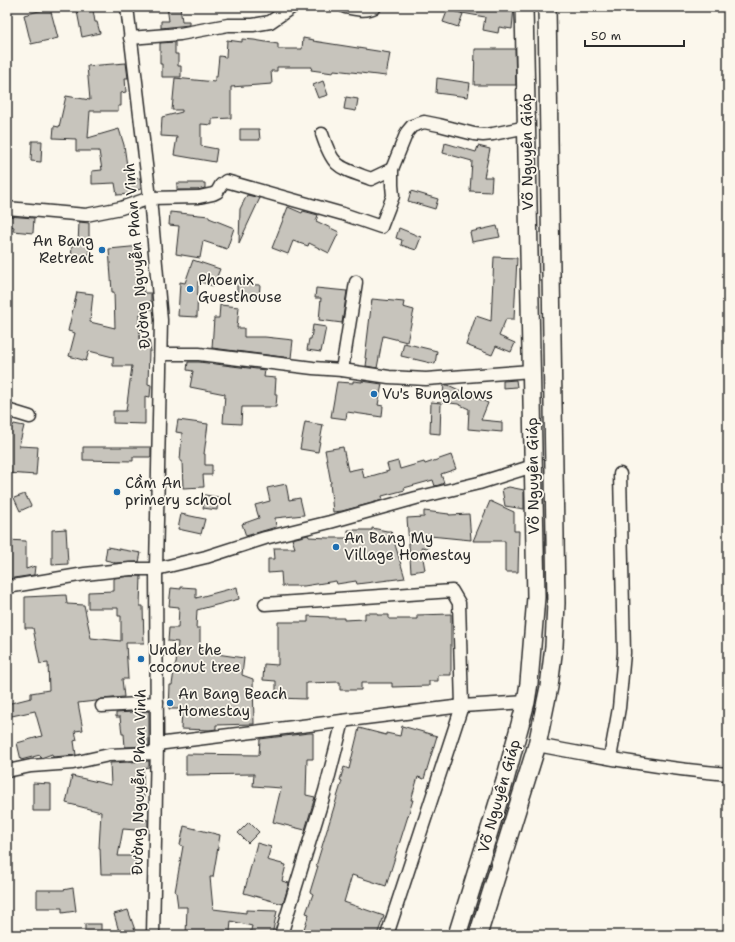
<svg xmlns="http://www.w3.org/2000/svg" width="735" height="942" font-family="'Shantell Sans',sans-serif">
<rect width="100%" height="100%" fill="#fbf7ec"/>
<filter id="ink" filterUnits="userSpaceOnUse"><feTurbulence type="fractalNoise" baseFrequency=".025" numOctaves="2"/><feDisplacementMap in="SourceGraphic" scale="8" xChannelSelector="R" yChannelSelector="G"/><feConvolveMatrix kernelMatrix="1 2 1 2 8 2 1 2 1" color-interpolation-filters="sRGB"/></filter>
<g filter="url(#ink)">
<g fill="#c7c4bc" stroke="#2b2b2b">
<path d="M167,7H180L182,21H189V25L161,28V21H169Z"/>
<path d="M463,7H514L512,29L499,27L498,33L483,30L485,17L462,13Z"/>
<path d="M50,8L58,38L31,44L24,15Z"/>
<path d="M448,9L463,14L458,27L443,22Z"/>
<path d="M93,10L95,22H97L100,33L82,37L77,11Z"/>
<path d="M303,38L314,40L313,41L390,53L386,76L334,70L333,73L311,70L312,67H277V71H271L272,84L231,87V118L212,119V125L201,124V146L217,149L215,162L174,155L177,137L161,136L162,117L182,112V110H172L175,78L215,82V77H217L219,56L226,57L227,40L242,42V39L254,40L278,44V49H302Z"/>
<path d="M175,42V54H178V66H181V77H162V64H160V43Z"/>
<path d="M475,49H515L516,85H474Z"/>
<path d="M126,63L128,78H125L126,92L121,93V106H118V111H90L88,138L119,129L124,145L129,180L140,178L141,189L131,192L132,194L117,195L115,183L92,184V171L102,170L99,151H76V139L53,138L54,126L59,127L66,96L90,100L87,66Z"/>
<path d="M437,78L470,83L468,97L436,93Z"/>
<path d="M323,81L328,95L318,98L313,85Z"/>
<path d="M346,97L358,99L356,111L344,109Z"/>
<path d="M240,129H259L260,140H240Z"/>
<path d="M32,141H42L41,162L31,161Z"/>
<path d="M445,143L476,152L478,146L490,149L484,177H492L491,192L470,191L472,161L443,153Z"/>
<path d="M177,183H205V188L198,190H177Z"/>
<path d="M411,191L438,199L435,209L408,201Z"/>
<path d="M247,195L260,198L239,243L240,209Z"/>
<path d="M288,207L302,213L303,211L318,215L316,221L339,232L329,253L309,243L308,246L293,241L288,254L272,248Z"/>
<path d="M170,212L209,216V218L234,228L227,249L203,241L200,258L176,254L179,226L169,225Z"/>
<path d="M7,216L34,218L33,233L13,231L14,227L7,225Z"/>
<path d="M79,222L89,223V261H71L72,245H78Z"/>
<path d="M497,226L500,237L472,242L470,232Z"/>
<path d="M399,228L421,237L416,250L401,245L402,240L396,238Z"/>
<path d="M141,246V257H140L144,293H151V310H141L142,314L139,315L140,340L149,339L151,351H149L148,384L151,385L150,397L145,396V424L113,423V411H126L132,366H113V357L89,351L86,361L69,356L75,333L68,331L77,292L93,294L90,322L115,328L114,292H112L109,249Z"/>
<path d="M494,257L517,258L514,319H506L499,336L515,343L511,352L496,346L492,355L466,345L476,316L491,321Z"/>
<path d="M193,260L220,269L213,286L198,281L197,317L178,316L180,282L185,283Z"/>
<path d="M237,284L260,285L259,299L237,298Z"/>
<path d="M316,288L347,291L342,323L319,320L321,298H315Z"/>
<path d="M372,299L404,302L403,307L414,310L407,342L383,336L377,368L366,366L367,359L365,358Z"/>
<path d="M220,305L239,307L237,328H244V337H265L293,340L291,358L212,348L214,318H219Z"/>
<path d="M313,325L326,327L321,352L307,350L309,339H311Z"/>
<path d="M404,343L437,351L435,364L401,356Z"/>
<path d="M188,362H199L265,370L264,377L276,378L275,394H277L276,407H242L241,424L223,423L225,394L190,387L193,371L187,370Z"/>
<path d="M516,380L517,387L503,388V381Z"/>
<path d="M353,381L362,382V381L382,384L378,405L383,406L382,417L347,412L346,419L331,417L337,382L353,383Z"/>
<path d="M444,385H448L488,403L481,420L502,422V432L468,429L469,409L458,404L442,402Z"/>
<path d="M431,402L441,403L440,434L430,433Z"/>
<path d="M178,420L208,424L204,454H205V465H212V475H203L204,487L183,488L182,461H180L182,433L176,432Z"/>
<path d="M305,422L323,425L318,452L300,449Z"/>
<path d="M7,424L13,426L14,424L24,426L19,446L38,447L36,475L7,473Z"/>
<path d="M83,447H151V457H133V461L83,460Z"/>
<path d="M343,447L348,471L362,468L364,478L389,471L387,464L398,461L400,469L424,462L425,464L451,455L456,469L441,474L444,483L439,485L435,486L433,480L404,488L405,490L382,496L383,500L342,511L333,512L330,483H331L325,450Z"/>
<path d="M286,484L289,500L300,498L304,515L275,518L276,527L246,536L242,524L259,518L255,505L270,501L267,488Z"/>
<path d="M509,487L524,490V509L505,506L502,489Z"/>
<path d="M25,494L31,506L20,511L14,498Z"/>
<path d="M205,495L218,497L217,510L203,508Z"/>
<path d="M490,501L514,512V531H519L518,572H505V541H473Z"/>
<path d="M424,511L449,514V515L469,514L471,540L430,536L428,548L421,547L425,570L411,572L407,518L424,517Z"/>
<path d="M181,514L205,519L201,534L178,529Z"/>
<path d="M372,528L387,531H391L405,578L357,584L356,581L337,584L336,581L304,586H282L281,572L268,573V559H275L274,548H295L292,539L308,535L309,537L328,538H348V530H372Z"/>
<path d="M66,529L68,564L52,565V530Z"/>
<path d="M7,540L26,541V569L35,566L34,575L7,579Z"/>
<path d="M107,547L141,553L139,562L114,563V562L105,560Z"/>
<path d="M130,576H141L140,606H143L144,643H126L128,679H122L124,697L102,699L96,701L78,703L83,730L75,731L77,740L74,741L76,755L53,757L52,754L41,758L40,755L21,760L17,743L42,736L35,711L7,717V704L31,698V693L49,690L48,663L40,664L33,628H25V597L66,595L67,604L84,605L91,638L121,641V616H118V608H88V592L114,591V578Z"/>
<path d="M181,587L196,588V598L237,587L239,599L197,610L196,628H200V650L211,651L210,653L244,658L242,675L253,679L254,724L216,725V729L210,730L181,729L182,709H169L170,685H172L175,664H176L178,642L168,641L169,628H178L179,607L169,606L171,588L181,589Z"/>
<path d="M365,613H377V615H389V619H417V615L451,614V675H438V681H429V686L392,687V683H361V690H340V682L306,683V699L276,698V681L263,680L264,664L278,665V622H308V616L329,617V618H344V620L365,619Z"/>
<path d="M149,711V746L125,747L124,734H122L120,717H116V713Z"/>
<path d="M402,726L437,736L424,779L418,777L411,800H413L386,886L352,875L344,902L384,916L377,935H312L303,932L309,914L306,913L313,894L310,892L318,866H316L342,781L340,780L344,767L349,769L359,728L386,735V733L400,736Z"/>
<path d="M309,733H313V759H307L306,795L315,797L305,830L273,822L281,788L253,786L254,774L186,775V754L259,755L260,739Z"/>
<path d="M149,761V767L143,768L144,799H141V819L148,820V831L123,829L118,856H135V874H101L100,848H99L101,812L66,803L72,776L111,785L110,763Z"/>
<path d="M33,783L51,784V811H33Z"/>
<path d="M249,822L259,832L248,843L238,833Z"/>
<path d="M184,826L220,835L213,877H210L213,909L246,913V910L277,911L272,935H256L250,934L252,926L231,921L230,932L211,931V935H186L187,907H178L176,892H175L183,846L180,845Z"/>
<path d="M257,843L271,847L267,860L286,865L282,881L289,883L283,904L244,893Z"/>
<path d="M73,888L76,911L62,913V908H37V890H63Z"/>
<path d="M128,910L136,933L129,935H120L114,914Z"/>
<rect x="85" y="924" width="16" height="11"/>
</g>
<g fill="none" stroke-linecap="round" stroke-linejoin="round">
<g stroke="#2b2b2b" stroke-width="15">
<g id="minor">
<path d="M127,7L150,198L161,320L156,569L157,744L153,935"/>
<path d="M345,7C354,9 366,12 375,7"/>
<path d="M130,38L180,34L228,25H253L270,22L292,7"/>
<path d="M322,134C333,168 338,167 371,179L392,169"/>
<path d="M7,208L86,215L121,208L150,198L199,197L213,194L217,192L221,185L226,181L343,214L381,227L393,196L392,185V169L407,132L412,126L424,122L439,125L474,134L483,135L493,134L527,127"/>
<path d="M161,354H199L313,368L342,370L389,377L426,379L531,371"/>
<path d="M342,370L356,282"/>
<path d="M7,410L30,417"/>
<path d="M7,587L85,574L130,569H156L206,557L265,538L330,522L416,498L479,483L533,466"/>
<path d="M265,604L452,591L459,603L462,706L387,935"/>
<path d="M102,706L157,703"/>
<path d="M157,744L462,706L526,702"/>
<path d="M537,745C600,757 664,769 728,774"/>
<path d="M610,758L619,708L624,653L620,474"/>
<path d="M7,771L31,766L73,763L109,755L156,753"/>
<path d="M281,935L325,791L343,721"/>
</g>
</g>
<g stroke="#2b2b2b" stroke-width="20">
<g id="secondary">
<path d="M457,935L505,780L526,702L529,683L536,597L524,7"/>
<path d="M478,935L537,745L549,687L554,646L556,603L547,7"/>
</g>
</g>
<use href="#minor" stroke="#fbf7ec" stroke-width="12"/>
<use href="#secondary" stroke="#fbf7ec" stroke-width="17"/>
</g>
</g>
<g fill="#1f6fb2" stroke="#fbf7ec" stroke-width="1.5">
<circle cx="102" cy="250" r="4"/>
<circle cx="190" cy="289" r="4"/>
<circle cx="374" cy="394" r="4"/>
<circle cx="117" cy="492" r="4"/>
<circle cx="336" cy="547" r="4"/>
<circle cx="141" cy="659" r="4"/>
<circle cx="170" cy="703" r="4"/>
</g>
<g text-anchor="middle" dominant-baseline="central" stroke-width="3.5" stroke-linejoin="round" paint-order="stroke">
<g font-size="15" fill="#2b2b2b" stroke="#fbf7ec">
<text transform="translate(527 152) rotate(-91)">Võ Nguyên Giáp</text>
<text transform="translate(137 256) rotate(-95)">Đường Nguyễn Phan Vinh</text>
<text transform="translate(533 476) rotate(-91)">Võ Nguyên Giáp</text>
<text transform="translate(139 782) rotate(-89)">Đường Nguyễn Phan Vinh</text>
<text transform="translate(499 796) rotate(-74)">Võ Nguyên Giáp</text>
</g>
<g font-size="15" fill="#2b2b2b" stroke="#fbf7ec" text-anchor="start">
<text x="94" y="241" text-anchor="end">An Bang<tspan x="94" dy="17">Retreat</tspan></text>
<text x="198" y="280">Phoenix<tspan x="198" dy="17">Guesthouse</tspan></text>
<text x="382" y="394">Vu's Bungalows</text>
<text x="125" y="483">Cầm An<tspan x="125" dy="17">primery school</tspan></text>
<text x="344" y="538">An Bang My<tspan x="344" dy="17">Village Homestay</tspan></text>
<text x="149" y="650">Under the<tspan x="149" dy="17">coconut tree</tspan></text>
<text x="178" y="694">An Bang Beach<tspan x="178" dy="17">Homestay</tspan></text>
</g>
</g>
<rect width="735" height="942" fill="none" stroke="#fbf7ec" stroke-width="24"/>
<rect x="12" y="12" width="711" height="918" fill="none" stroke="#2b2b2b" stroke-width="1.5" filter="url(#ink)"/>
<path d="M585 40v6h99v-6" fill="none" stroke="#2b2b2b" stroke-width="2"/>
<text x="591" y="40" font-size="12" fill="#2b2b2b" stroke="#fbf7ec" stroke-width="3" paint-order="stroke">50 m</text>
</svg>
